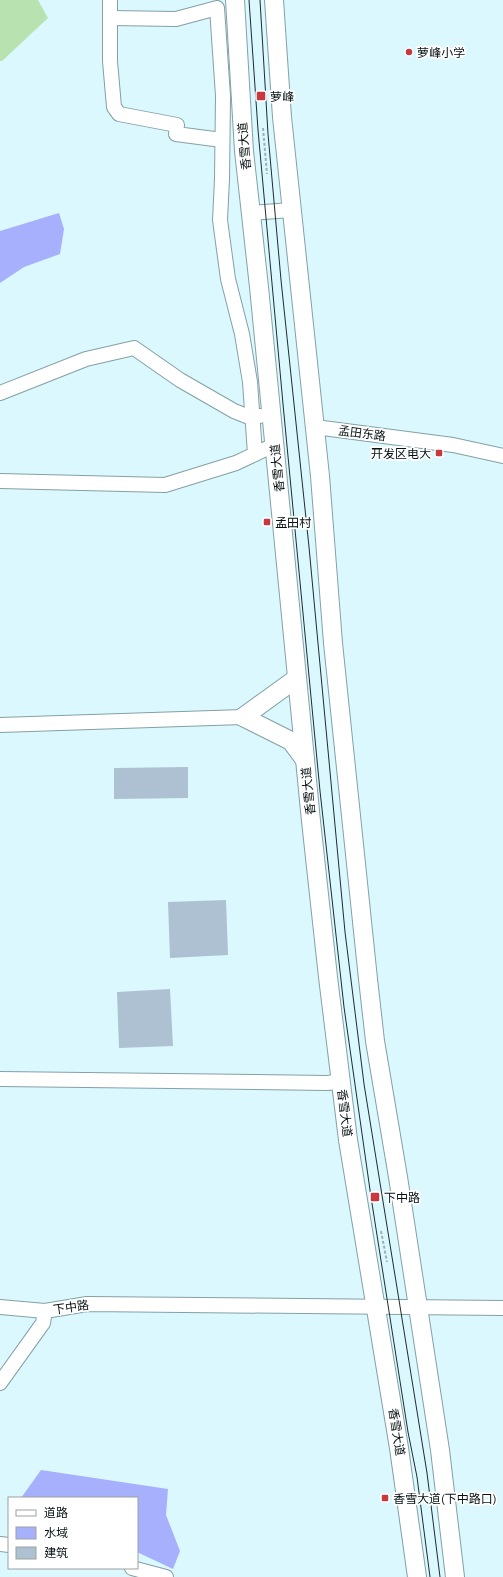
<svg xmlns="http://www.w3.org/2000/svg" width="503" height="1577" font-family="Ubuntu,'Noto Sans SC',sans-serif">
<rect width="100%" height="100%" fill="#daf8fe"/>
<path fill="#b8e3b0" d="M0,0H38L48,18L2,61H0Z"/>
<g fill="#a7b0fc">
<path d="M59,213L64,229L60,254L24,267L0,283V231Z"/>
<path d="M41,1470L168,1489L166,1515L180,1551L173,1569L137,1552V1498H21Z"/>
</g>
<g fill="#adc1d2">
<path d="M188,767V798L114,799V768Z"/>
<path d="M226,900L228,955L170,958L168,902Z"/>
<path d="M170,989L173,1046L119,1048L117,992Z"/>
</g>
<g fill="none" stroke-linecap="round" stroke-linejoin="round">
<g stroke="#84a0a5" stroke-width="16">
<g id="minor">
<path d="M110,0V61L114,107L119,114L177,125L176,134L222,140"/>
<path d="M111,18L176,19L217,8L223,96L222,179L220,220L228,279L242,334L250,382L255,454"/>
<path d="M251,213L291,210"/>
<path d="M0,393L86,359L134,348L180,380L234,411L249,417L260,416"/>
<path d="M315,427L453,445L503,456"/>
<path d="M0,481L165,485L236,463L274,445"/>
<path d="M0,725L243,717"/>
<path d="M0,1079L328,1083L341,1081"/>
<path d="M0,1307L45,1311L87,1304L503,1308"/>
<path d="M0,1383L43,1323L45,1311"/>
<path d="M0,1544L9,1545"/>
<path d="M132,1568L166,1577"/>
</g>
</g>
<g stroke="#84a0a5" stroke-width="20">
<g id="major">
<path d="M235,0L244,151L259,287L311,821L328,977L348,1140L399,1448L417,1577"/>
<path d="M274,0L282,117L320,476L333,643L368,979L375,1041L398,1177L440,1450L455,1577"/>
<path d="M243,717L291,741L305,760"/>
<path d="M243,717L297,678"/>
</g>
</g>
<g stroke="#99b1b6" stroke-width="2" stroke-dasharray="3 2" stroke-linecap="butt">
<path d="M263,128L267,174"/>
<path d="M381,1231L387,1262"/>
</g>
<use href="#minor" stroke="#fff" stroke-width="14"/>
<use href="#major" stroke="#fff" stroke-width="18"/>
<g stroke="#1f2b2e" stroke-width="1">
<path d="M249,0L258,130L283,404L320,791L344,1007L371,1197L408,1432L417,1477L430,1577"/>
<path d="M260,0L268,134L281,280L309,547L345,932L364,1084L427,1473L440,1577"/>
</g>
</g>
<g fill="#c83841" stroke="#fff" stroke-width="1.5">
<circle cx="409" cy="52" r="4"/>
<rect x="256" y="91" width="10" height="10" rx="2"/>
<rect x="435" y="449" width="8" height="8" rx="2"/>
<rect x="263" y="518" width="8" height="8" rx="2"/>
<rect x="370" y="1192" width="10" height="10" rx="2"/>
<rect x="381" y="1494" width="8" height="8" rx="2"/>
</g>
<g text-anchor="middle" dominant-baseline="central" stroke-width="3.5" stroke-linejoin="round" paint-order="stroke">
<g font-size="12" fill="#071113" stroke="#fff" text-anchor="start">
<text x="417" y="52">萝峰小学</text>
<text x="270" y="96">萝峰</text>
<text x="431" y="453" text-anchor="end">开发区电大</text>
<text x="275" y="522">孟田村</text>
<text x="384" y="1197">下中路</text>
<text x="393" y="1498">香雪大道(下中路口)</text>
</g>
<g font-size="12" fill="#071113" stroke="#fff">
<text transform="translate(244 146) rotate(-95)">香雪大道</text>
<text transform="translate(362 433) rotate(7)">孟田东路</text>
<text transform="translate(277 468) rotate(-96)">香雪大道</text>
<text transform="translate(308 791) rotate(-96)">香雪大道</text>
<text transform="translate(345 1113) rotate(83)">香雪大道</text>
<text transform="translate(71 1307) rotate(-8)">下中路</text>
<text transform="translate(397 1432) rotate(81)">香雪大道</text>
</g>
</g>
<rect x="8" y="1497" width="130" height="72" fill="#ffffff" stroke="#9ca0a1"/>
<rect x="16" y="1510" width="20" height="6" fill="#ffffff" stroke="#9ca0a1"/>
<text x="44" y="1517" font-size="12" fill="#071113">道路</text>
<rect x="16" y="1527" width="20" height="12" fill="#a7b0fc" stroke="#9ca0a1"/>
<text x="44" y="1537" font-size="12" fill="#071113">水域</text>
<rect x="16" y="1547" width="20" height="12" fill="#adc1d2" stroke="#9ca0a1"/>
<text x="44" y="1557" font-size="12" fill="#071113">建筑</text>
</svg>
